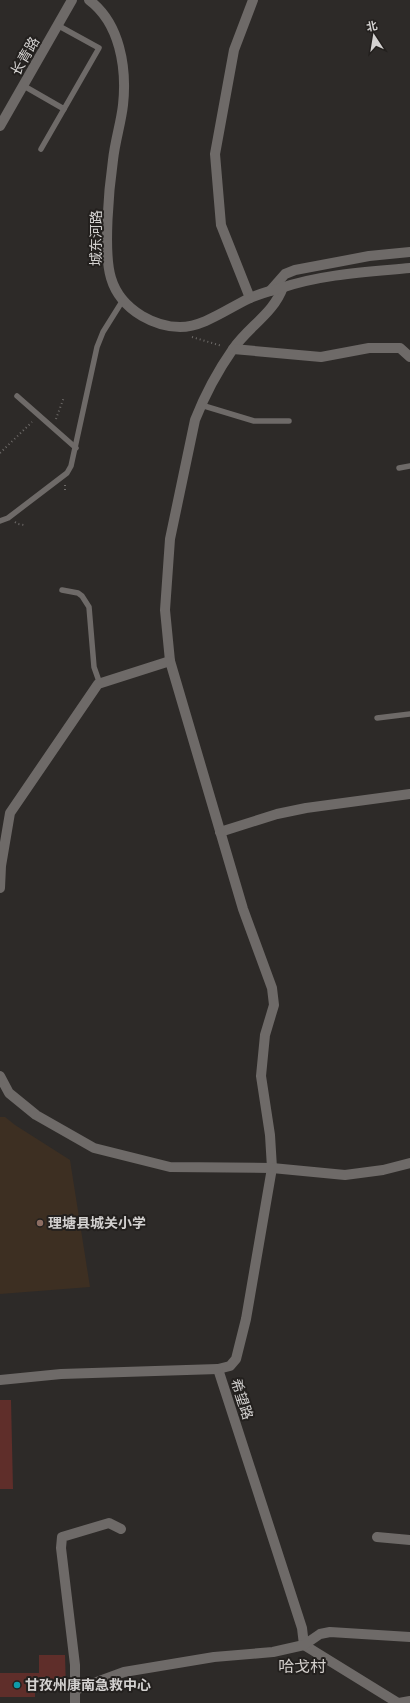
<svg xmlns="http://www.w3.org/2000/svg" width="410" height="1703" font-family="'PT Sans Narrow','Noto Sans SC',sans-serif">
<rect width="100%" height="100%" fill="#2d2a28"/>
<path fill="#3d2f22" d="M0,1117H5L15,1125L70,1160L90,1287L0,1294Z"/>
<g fill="#5f2e2a">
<path d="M0,1400H11L13,1489H0Z"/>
<path d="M39,1655H65L66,1690L35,1691V1697H0V1673H39Z"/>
</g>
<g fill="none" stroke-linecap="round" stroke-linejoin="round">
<g stroke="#6e6b69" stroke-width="2" stroke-dasharray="1 3" stroke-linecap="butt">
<path d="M192,337L222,346"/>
<path d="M56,419L64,397"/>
<path d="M0,453L32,422"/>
<path d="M65,485V492"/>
<path d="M15,522L18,524L24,525"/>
</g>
<g stroke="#6e6a68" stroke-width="5.5">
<path d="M24,86L64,109L99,48L59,26"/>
<path d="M41,149L64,109"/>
<path d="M17,396L76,448"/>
<path d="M201,405L254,421H289"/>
<path d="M399,468L410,466"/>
<path d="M0,521L8,518L67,473L71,466L97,347L103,332L123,300"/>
<path d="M62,590L78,593L82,596L89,607L94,667L100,684"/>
<path d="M377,718L410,714"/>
</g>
<g stroke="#6e6a68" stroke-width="10">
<path d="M283,287C274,313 248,327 233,349C219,369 204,397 195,420L170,539L165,610L170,661L243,909L272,988L274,1005L265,1035L261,1076L270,1135L272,1168L246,1319L236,1359L230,1366L218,1369L302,1628L304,1645L398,1703"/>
<path d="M270,291L285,274L295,270L369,256L410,252"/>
<path d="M250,298L221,225L215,154L234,50L253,0"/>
<path d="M233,349L321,357L369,348H400L410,357"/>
<path d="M220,832L277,814L306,808L410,794"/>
<path d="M0,888L1,866L10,813L98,684L170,661"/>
<path d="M0,1076L9,1093L36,1115L94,1148L170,1167L272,1168L345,1175L383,1170L410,1163"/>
<path d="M377,1537L410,1540"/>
<path d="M75,1690L124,1672L214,1657L273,1652L304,1645L320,1634L330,1632L410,1637"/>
<path d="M75,1703V1665L61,1548L62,1537L109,1523L121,1529"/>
<path d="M399,1703L410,1701"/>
</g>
<g stroke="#6e6a68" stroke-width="10">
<path d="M89,0C120,23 127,68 123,105C121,123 115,141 113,160C109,188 103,252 111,278C116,295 127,307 142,316C154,323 165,327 180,327C203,327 227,309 248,299C258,294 270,291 281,288C322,274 367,272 410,268"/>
<path d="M0,126L72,0"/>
<path d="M0,1380L61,1374L218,1369"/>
</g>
</g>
<circle fill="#8d6e63" stroke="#23201e" stroke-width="1.5" cx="40" cy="1223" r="4"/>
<circle fill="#0f9aa8" stroke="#23201e" stroke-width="1.5" cx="17" cy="1685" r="4"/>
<g text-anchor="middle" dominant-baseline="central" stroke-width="4" stroke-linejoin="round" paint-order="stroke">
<g font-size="14" fill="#d3d1d0" stroke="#23201e">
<text transform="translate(25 56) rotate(-60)">长青路</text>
<text transform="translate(96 238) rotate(-90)">城东河路</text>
<text transform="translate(242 1399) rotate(72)">希望路</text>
</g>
<g font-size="14" font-weight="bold" fill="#d3d1d0" stroke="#23201e" text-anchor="start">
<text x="48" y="1223">理塘县城关小学</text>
<text x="25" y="1685">甘孜州康南急救中心</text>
</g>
<g font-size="16" fill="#d2cecb" stroke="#23201e">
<text x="302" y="1666">哈戈村</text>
</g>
</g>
<g transform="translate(374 36) rotate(348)" stroke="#23201e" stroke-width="3" paint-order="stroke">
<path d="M0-3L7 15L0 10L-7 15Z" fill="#d3d1d0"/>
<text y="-6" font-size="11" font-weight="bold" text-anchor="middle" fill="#d3d1d0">北</text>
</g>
</svg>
